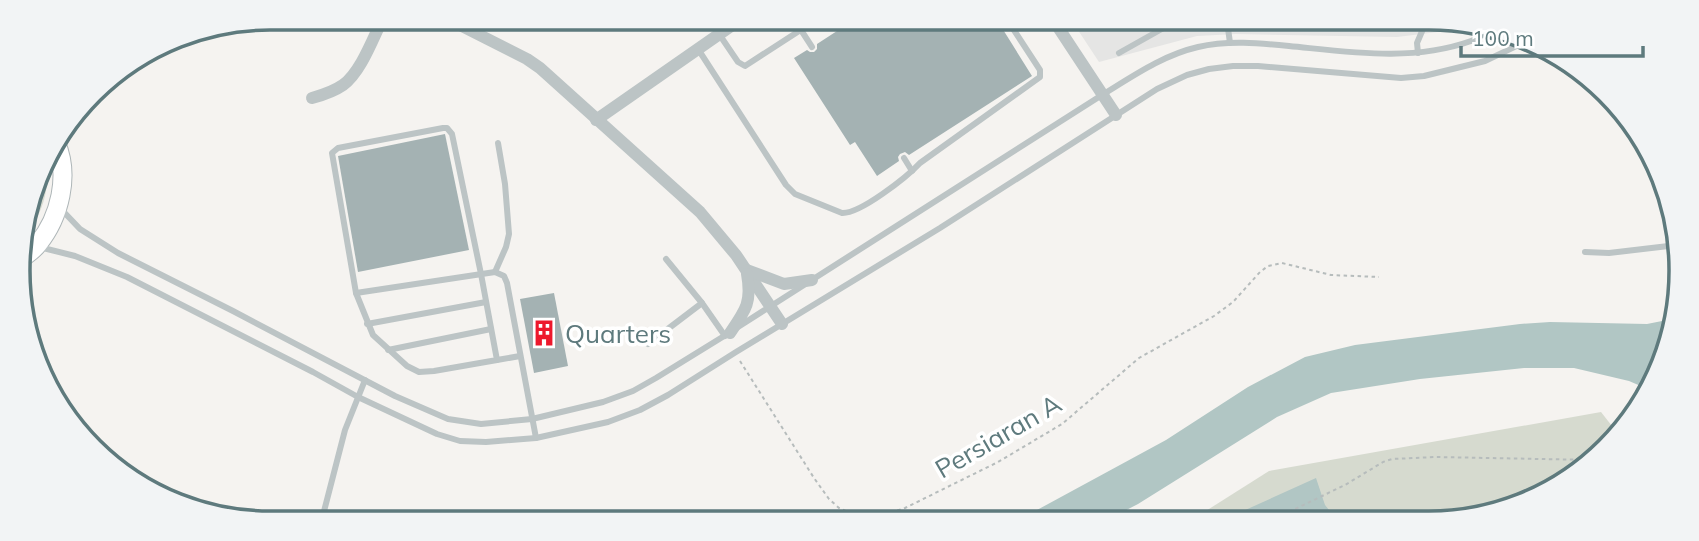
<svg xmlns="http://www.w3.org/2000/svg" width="1699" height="541" font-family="Mulish,sans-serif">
<rect width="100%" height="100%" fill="#f5f3f0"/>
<path fill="#e5e5e4" d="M1072,21L1477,22L1462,29L1397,37L1236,34L1197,36L1099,62Z"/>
<g fill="#d6dacf">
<path d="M45,156C52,188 42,218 20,241Z"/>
<path d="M1601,412L1619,435L1607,450L1540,498L1462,521H1190L1269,471Z"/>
</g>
<g fill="#b1c6c4">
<path d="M1677,318L1650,390L1629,381L1574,368H1524L1420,379L1331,393L1277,417L1138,504L1107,520H1013L1037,510L1166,440L1248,387L1305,357L1355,345L1520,324L1550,322L1647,324Z"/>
<path d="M1316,478L1325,505L1338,521H1221Z"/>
</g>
<g fill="#a4b2b3">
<path d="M830,20H997L1032,76L909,155L905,152L900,154L898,157L899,161L877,176L855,142L850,145L794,58L807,50L810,52H814L817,49V44L837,31Z"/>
<path d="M445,134L469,250L358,272L338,156Z"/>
<path d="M554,293L568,366L534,373L520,299Z"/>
</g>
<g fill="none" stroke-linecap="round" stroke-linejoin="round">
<g stroke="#aeb6b8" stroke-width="20">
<path id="primary" d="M21,259C27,254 34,250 38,244C60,217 70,175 56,143"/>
</g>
<g stroke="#b6bcbc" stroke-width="2" stroke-dasharray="3.5 3.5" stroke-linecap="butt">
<path d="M740,361L814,478L829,499L839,508L853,514L867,516L886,514L905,508L998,462L1062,424L1139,358L1214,316L1233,302L1260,272L1268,266L1282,263L1331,275L1379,277"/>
<path d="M1270,521L1345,485L1383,462L1392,459L1436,457L1593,460"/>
</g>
<g stroke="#bcc4c5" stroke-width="6">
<path d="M1227,21L1230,43"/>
<path d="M801,30L812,47"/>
<path d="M719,34L738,62L745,66L816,20"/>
<path d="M698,49L786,185L795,194L842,213C860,214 907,177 920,163L1040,77V70L1008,21"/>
<path d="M1119,53L1176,21"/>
<path d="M1418,53L1417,43L1426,22"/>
<path d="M443,128H447L452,134L481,274L497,360L434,371L419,372L407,366L373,335L356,293L332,153L338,148Z"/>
<path d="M904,158L912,171"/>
<path d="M60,208L80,229L118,253L233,311L395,396L448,419L481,424L532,419L603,402L633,391L656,378L729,333"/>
<path d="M39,247L75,256L127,277L313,372L358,397L437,434L460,441L486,442L536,438L608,422L640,410L668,395L736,352L940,228L1157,89L1187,75L1209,69L1233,66H1258L1401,78L1424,76L1485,61L1525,42"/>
<path d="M1585,252L1609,253L1677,245"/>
<path d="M666,259L702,303L725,336"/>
<path d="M495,272L506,247L509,234L505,184L498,143"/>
<path d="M356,293L495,272L504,276L507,283L536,438"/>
<path d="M367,324L486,302"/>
<path d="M738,327L1102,95C1133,76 1163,55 1198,47C1228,40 1259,43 1289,46C1350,52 1412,62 1471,41C1479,38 1487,33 1495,29"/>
<path d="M648,344L702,303"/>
<path d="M388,350L491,329"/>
<path d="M497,360L520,356"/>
<path d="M322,519L345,430L365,380"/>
</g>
<g stroke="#bcc4c5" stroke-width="12">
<path d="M446,18L527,59L540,68L700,212L736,255L782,324"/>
<path d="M1054,21L1116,115"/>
<path d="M312,98C323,95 333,92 343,85C361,72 373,38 383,18"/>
<path d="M596,120L741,19"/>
<path d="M747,270L784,284L812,280"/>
<path d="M730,333C746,310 752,302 747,274"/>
</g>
<use href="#primary" stroke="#fff" stroke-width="18"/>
</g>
<defs>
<g id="building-bare" transform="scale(2.1)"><path d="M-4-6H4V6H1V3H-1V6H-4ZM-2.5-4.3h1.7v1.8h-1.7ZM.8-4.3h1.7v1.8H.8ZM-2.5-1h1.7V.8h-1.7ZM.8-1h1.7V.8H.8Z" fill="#ed182c" stroke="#fff" stroke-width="2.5" paint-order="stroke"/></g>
</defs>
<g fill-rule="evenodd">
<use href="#building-bare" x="544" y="333"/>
</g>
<g text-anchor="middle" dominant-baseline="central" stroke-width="7" stroke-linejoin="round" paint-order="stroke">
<g font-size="26" fill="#5e7a7d" stroke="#fff" text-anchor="start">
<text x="565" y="333">Quarters</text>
</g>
<g font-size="26" fill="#5e7a7d" stroke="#fff">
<text transform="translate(998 436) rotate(-30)">Persiaran A</text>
</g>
</g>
<path d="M0 0H1699V541H0ZM270 30H1429A240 240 0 0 1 1669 270V271A240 240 0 0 1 1429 511H270A240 240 0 0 1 30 271V270A240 240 0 0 1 270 30Z" fill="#f2f4f5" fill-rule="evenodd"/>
<path fill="none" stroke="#5e7a7d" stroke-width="3.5" d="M270 30H1429A240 240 0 0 1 1669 270V271A240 240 0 0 1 1429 511H270A240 240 0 0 1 30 271V270A240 240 0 0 1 270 30Z"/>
<path d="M1461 46v10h182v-10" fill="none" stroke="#5e7a7d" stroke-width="3.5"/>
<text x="1472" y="46" font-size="21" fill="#5e7a7d" stroke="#ffffff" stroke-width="5" paint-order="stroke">100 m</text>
</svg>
